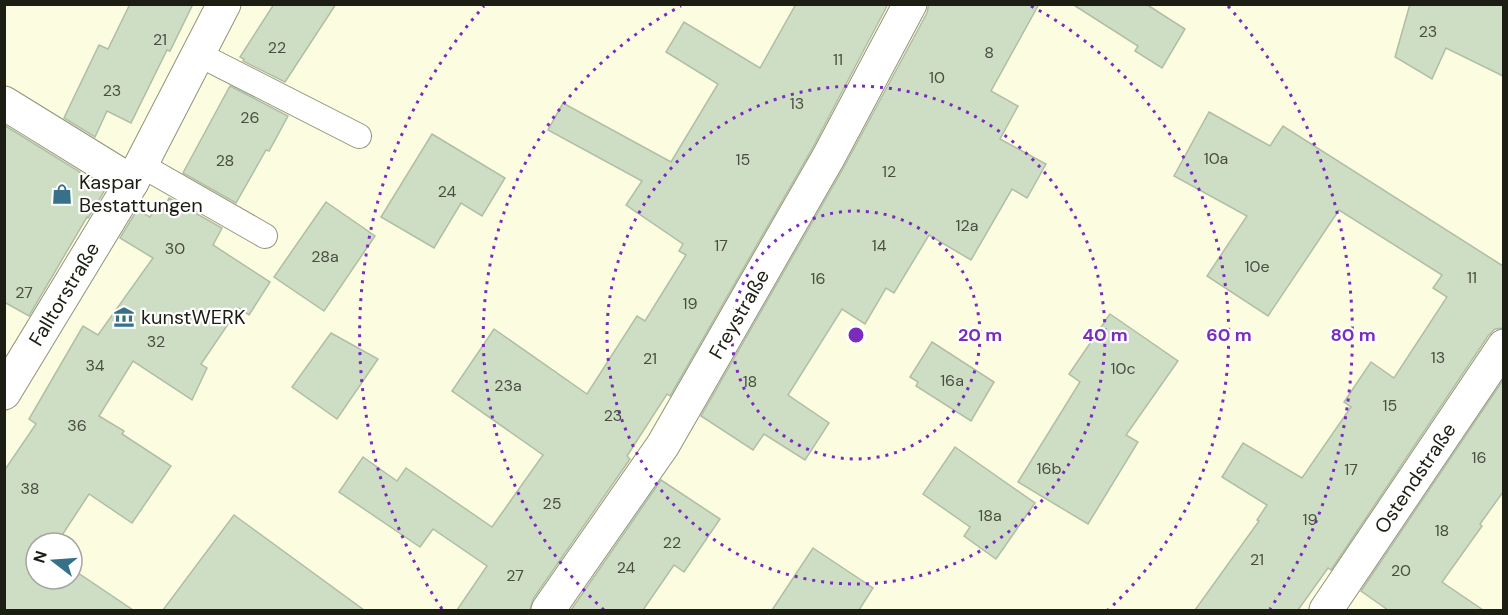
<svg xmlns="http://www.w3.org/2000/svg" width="1508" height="615" font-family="'DM Sans',sans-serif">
<rect width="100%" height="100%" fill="#fcfde0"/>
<g fill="#cedec5" stroke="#afbea5" stroke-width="1.5">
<path d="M130,4H193L170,51L167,50L131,123L107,111L95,137L64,118L99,45L108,49Z"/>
<path d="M274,4H336L285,82L243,61L244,59L240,57Z"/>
<path d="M796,4H888L812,149L670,396L667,394L627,456L630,459L533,599L530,610H457L487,566L433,529L420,547L339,492L363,457L397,481L406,468L492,527L543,455L452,391L494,329L587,394L637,316L645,321L686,255L679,251L683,244L626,205L642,181L548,130L563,103L671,162L718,84L666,52L684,22L760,68Z"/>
<path d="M929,4H1039L991,91L1018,106L1000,139L1046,164L1027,198L1012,189L971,260L929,235L894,293L886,288L865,324L842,309L788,395L829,423L805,460L764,434L753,450L701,416L844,167L927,13Z"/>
<path d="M1072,4H1146L1185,29L1162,68L1135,51L1138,46Z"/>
<path d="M1410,4H1503V76L1446,48L1432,79L1395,57Z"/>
<path d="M230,86L288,116L269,151L266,150L236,203L183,173Z"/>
<path d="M1209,112L1270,146L1283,126L1503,266V328L1495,329L1488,336L1331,570L1328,568L1298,610H1195L1259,521L1257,520L1267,505L1222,477L1243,443L1302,478L1351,407L1344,402L1371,362L1394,378L1447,297L1433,288L1442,275L1339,210L1268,316L1207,276L1247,216L1174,176Z"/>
<path d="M4,125L80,172L79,175L105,190L88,218L87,217L29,316L4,302Z"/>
<path d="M432,134L505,178L482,216L461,203L434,248L381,217Z"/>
<path d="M169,198L222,228L213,245L270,282L249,315L239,308L201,364L207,368L192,400L133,361L99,416L124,431L122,434L171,466L132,523L89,494L57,543H36V579H72V569L133,610H4V471L36,424L29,419L83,326L98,335L153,258L120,238L137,210L150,217L154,210L161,214Z"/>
<path d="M326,202L375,236L324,311L274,277Z"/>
<path d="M1110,314L1178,361L1126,435L1138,442L1088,524L1018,482L1080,382L1069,374Z"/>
<path d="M331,333L378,359L337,419L292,387Z"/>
<path d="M932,342L994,382L971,421L916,386L918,382L910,377Z"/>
<path d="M1503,380V492L1480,524L1482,526L1442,582L1483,610H1388L1361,591Z"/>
<path d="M955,447L1035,503L996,559L964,536L970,527L923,494Z"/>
<path d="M661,480L720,519L684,572L674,565L643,610H571Z"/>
<path d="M234,515L364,610H163Z"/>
<path d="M813,548L873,588L859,610H772Z"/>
</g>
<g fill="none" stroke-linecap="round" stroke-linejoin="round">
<g stroke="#919378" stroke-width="26">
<g id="lane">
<path d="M198,54L359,136"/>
<path d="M141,165L265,236"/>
</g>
</g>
<g stroke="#919378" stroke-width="35">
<g id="street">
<path d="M4,103L132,182"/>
<path d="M548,610L663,445L828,158L910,4"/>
<path d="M1326,610L1504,346"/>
</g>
</g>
<g stroke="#919378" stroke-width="35">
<path id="secondary" d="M4,393L132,182L224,4"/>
</g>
<use href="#lane" stroke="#fff" stroke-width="24"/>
<use href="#street" stroke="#fff" stroke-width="33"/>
<use href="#secondary" stroke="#fff" stroke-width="33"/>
</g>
<g fill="none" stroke="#7b2cbf" stroke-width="3" stroke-dasharray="3 6">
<circle cx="856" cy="335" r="124"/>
<circle cx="856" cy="335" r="249"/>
<path d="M604 610A373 373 0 0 1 681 6M1031 6A373 373 0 0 1 1108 610"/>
<path d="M442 609A497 497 0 0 1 484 6M1228 6A497 497 0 0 1 1270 609"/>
</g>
<defs>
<g id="shop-bare" transform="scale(1.62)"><path d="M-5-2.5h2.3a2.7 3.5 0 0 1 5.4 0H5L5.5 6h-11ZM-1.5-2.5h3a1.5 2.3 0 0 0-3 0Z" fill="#367089" stroke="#fff" stroke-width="2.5" paint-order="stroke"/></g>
<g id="museum-bare" transform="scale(1.62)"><path d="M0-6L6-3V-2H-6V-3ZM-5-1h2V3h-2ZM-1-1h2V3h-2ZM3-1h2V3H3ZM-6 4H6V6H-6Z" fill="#367089" stroke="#fff" stroke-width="2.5" paint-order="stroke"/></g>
</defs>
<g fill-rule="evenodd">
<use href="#shop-bare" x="62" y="194"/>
<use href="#museum-bare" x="124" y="317"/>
</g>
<g text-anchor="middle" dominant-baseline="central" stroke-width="4.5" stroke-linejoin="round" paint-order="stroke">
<g font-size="16" fill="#494e40">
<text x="1428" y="31">23</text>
<text x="160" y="39">21</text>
<text x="277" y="47">22</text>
<text x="989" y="52">8</text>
<text x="838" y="59">11</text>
<text x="937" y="77">10</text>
<text x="112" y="90">23</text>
<text x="797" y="103">13</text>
<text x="250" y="117">26</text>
<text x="1216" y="158">10a</text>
<text x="743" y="159">15</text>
<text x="225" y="160">28</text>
<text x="889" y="171">12</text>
<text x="447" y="191">24</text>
<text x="967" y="225">12a</text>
<text x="721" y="245">17</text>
<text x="879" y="245">14</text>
<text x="175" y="248">30</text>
<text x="325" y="256">28a</text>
<text x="1257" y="266">10e</text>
<text x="1472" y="277">11</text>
<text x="818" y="278">16</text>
<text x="24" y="292">27</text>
<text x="690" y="303">19</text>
<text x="156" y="341">32</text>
<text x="1438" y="357">13</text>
<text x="650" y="358">21</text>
<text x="95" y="365">34</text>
<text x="1123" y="368">10c</text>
<text x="952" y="380">16a</text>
<text x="750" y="381">18</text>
<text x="508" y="385">23a</text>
<text x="1390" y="405">15</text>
<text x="613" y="415">23</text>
<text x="77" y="425">36</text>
<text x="1479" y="457">16</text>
<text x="1049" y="468">16b</text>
<text x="1351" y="469">17</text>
<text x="30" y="488">38</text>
<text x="552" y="503">25</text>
<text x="990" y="515">18a</text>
<text x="1310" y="519">19</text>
<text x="1442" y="530">18</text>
<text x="672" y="542">22</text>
<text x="1257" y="559">21</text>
<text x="626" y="567">24</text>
<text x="1401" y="570">20</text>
<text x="515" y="575">27</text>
</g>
<g font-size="20" fill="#1d1e13" stroke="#fff" text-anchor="start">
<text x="79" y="182">Kaspar<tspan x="79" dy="23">Bestattungen</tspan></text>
<text x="141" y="317">kunstWERK</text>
</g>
<g font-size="20" fill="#1d1e13" stroke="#fff">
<text transform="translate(64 294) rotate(-59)">Falltorstraße</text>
<text transform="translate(739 314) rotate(-60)">Freystraße</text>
<text transform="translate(1415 478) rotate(-56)">Ostendstraße</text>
</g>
</g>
<circle cx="856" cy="335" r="9" fill="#7b2cbf" stroke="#fff" stroke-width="3"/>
<g font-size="18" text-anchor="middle" font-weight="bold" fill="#7b2cbf" stroke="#fff" stroke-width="4.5" stroke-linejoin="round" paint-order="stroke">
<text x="980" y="341">20 m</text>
<text x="1105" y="341">40 m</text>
<text x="1229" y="341">60 m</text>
<text x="1353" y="341">80 m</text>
</g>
<rect width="1508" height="615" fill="none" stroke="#1d1e13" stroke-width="12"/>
<g transform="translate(54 561) rotate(287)"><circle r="28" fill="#ffffff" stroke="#a5a5a1" stroke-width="1.5"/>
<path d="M0-4.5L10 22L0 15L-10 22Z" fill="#367089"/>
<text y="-9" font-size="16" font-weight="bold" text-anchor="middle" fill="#1d1e13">N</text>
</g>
</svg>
